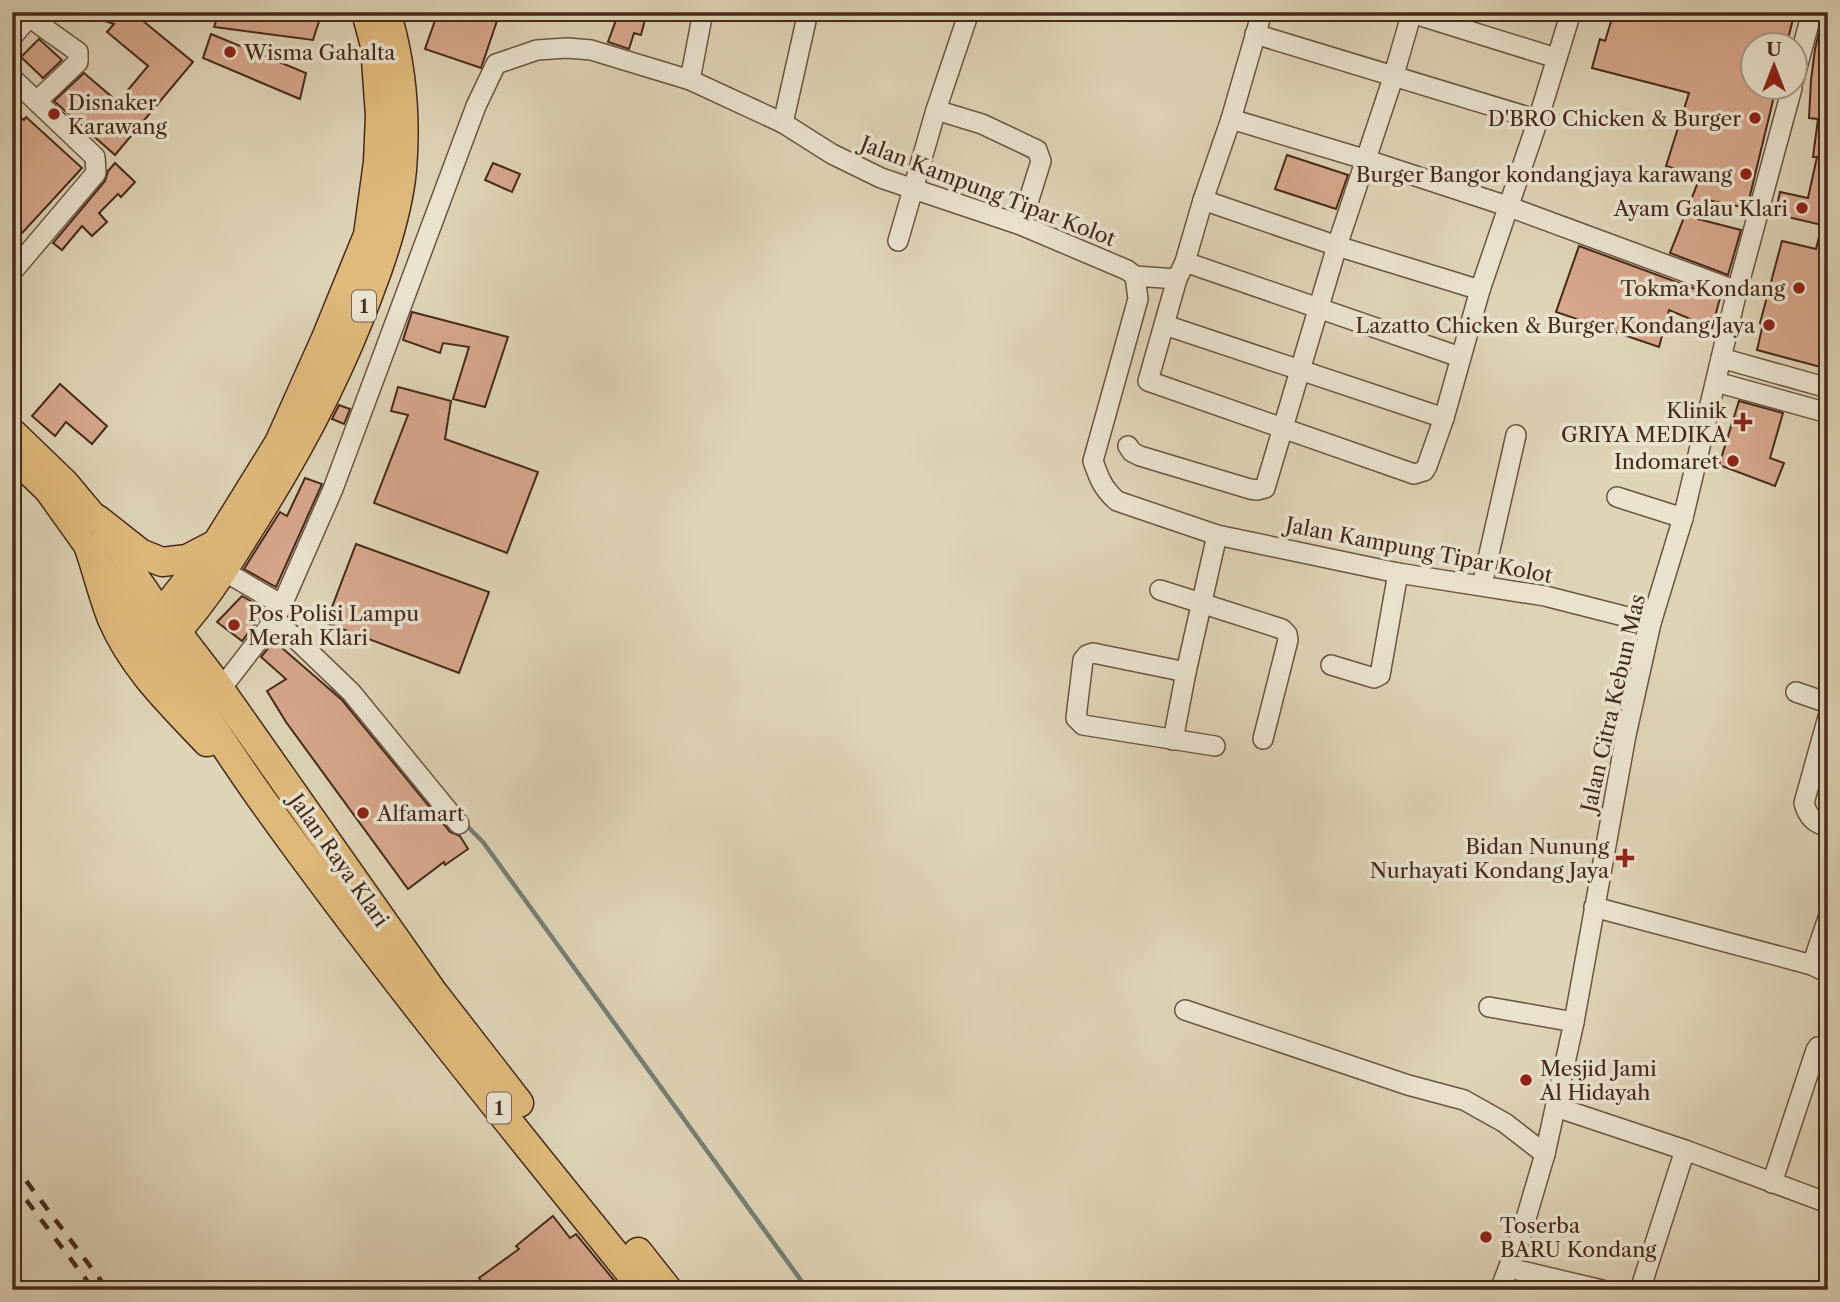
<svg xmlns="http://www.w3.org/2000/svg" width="1840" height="1302" font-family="'Libre Caslon Text',serif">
<rect width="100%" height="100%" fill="#dfd4b7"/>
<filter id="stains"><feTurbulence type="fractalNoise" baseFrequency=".00286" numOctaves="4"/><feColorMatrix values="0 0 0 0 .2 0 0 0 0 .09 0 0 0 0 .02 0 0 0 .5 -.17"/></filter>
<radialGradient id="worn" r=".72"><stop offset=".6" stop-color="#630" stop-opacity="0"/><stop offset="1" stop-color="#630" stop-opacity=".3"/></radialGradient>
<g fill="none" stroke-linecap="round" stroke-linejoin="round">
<g stroke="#747f73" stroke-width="4.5">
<path d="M332,687L350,706"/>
<path d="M466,825L483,842L808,1290"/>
</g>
</g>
<g fill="#d8a78c" stroke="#452a1a" stroke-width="2">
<path d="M87,12H132L193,62L115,155L54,101L84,73L118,102L148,66L107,32L114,24L87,15Z"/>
<path d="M219,12H322L313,40L214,27Z"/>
<path d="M438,12H500L481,68L425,49Z"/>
<path d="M619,12H647L641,35L634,33L629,49L608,42Z"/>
<path d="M1614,12H1795L1786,46H1753V88H1776L1747,208L1702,199L1698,219L1741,230L1728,275L1670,253L1700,177L1666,166L1689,93L1592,68L1600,39L1605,41Z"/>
<path d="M1824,12H1828V369L1757,350L1763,324L1760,323L1782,241L1816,249L1822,225L1775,214L1780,192L1808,198L1817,157H1813L1818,119L1809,118L1811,80L1815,49Z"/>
<path d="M211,34L306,73L300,99L203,58Z"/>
<path d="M39,39L62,60L43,78L21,57Z"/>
<path d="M12,110L24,120L26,117L82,168L12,244Z"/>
<path d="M1287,155L1348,175L1336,209L1275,189Z"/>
<path d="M115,163L135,182L121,197L118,194L99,213L107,222L92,236L82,226L62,250L53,243L105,181L108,171Z"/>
<path d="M493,163L520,174L512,192L485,180Z"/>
<path d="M1579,246L1720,298L1712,328L1669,310L1659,347L1556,312Z"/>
<path d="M412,312L508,337L485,407L453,399L469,347L443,343L440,353L403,340Z"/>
<path d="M60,384L107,426L92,444L66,422L55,436L32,416Z"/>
<path d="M398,387L451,401L445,439L538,472L507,553L374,503L408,415L391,411Z"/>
<path d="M1739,401L1783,413L1770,458L1784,463L1775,486L1719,465Z"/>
<path d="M339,405L350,409L344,424L332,419Z"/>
<path d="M305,478L322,484L276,587L244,569L280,512L287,516Z"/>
<path d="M356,544L489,592L459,673L326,623Z"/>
<path d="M242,596L266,610L242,641L217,622Z"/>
<path d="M274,641L342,700L450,832L460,836L468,849L445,865L444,862L408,889L286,722L267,691L286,679L261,657Z"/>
<path d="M553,1216L570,1238L576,1234L622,1290H488L479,1278L519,1249L516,1246Z"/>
</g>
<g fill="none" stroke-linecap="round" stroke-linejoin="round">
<g stroke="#6c5441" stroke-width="22">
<g id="minor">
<path d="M15,12L29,17L78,52V62L38,100"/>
<path d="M1262,12L1231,119L1203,200L1185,262L1177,279L1148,381L1414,474L1424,471L1427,466L1444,418L1480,290L1538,120L1571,12"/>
<path d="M1408,12L1556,58"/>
<path d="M1255,34L1538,120"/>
<path d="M12,37L29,17"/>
<path d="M12,78L95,157L96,173L12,272"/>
<path d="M1794,79L1812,12"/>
<path d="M690,80L703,12"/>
<path d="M936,110L982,124L1037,150L1041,161L1021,225"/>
<path d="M1231,119L1364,159L1507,206L1737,291"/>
<path d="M783,123L808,12"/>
<path d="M1203,200L1337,246L1480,290"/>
<path d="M898,241L936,110L969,12"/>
<path d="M1185,262L1460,357"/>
<path d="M1135,276L1177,279"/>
<path d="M1165,325L1444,418"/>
<path d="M1721,358L1828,388"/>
<path d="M1716,382L1828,413"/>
<path d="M1128,446L1132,452L1140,456L1250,489L1257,490L1265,488L1337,246L1393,78L1412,12"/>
<path d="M1617,497L1683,518"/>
<path d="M222,570L282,605"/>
<path d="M1482,585L1516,435"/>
<path d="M1160,590L1282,629L1287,634L1288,640L1263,739"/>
<path d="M275,619L351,692L459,824"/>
<path d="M1331,665L1374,678L1380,675L1398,573"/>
<path d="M1186,672L1093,653L1087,655L1083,660L1076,718L1083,725L1215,746"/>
<path d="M220,690L275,619L282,605L333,489L476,106L496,64L537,50L567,48L591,50L690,80L783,123L832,154L881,178L1021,225L1127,270L1135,276L1138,299L1093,461C1099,478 1103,489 1117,501L1217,535L1398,573L1545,596L1651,623"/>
<path d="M1796,692L1828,703"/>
<path d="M1828,717L1804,803C1808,817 1814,823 1828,827"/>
<path d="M1173,740L1186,672L1217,535"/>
<path d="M1594,907L1812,965L1828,918"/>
<path d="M1812,965L1828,973"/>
<path d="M1489,1007L1574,1022"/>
<path d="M1185,1010L1408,1085L1464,1100L1505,1123L1545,1154"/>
<path d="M1556,1107L1685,1150L1828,1203"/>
<path d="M1772,1183L1816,1050L1818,1047L1828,1049"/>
<path d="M1509,1268L1602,1290"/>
<path d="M1500,1290L1522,1232L1545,1154L1574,1022L1626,735L1651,623L1683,518L1737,291L1792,88"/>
<path d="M1640,1290L1685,1150"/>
</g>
</g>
<g stroke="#452a1a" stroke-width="27">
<g id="major">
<path d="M12,430L66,482L97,519L162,613"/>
<path d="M12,457L47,491L145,628"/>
</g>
</g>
<g stroke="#452a1a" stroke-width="31">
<g id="highway">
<path d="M366,12L375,46L380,116L378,162L368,235L326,338L279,443L217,543L162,613L145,628C187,685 223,746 265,804C384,970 515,1130 644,1290"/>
<path d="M97,519L140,553L162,562L187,559L214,545"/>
<path d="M89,548C97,571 103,596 112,619C133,668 171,704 207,742"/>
<path d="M162,613L212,678L432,991L519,1103"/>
<path d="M163,645C200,610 227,564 254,521C301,447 339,375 369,293C384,254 398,211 402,170C406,121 402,69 389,22"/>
<path d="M638,1252L668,1290"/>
</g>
</g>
<use href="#minor" stroke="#eae3d0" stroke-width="19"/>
<use href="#major" stroke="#e0ba7c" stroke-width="24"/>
<use href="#highway" stroke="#e0ba7c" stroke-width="28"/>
<g stroke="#452a1a" stroke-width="4.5" stroke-dasharray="12 12" stroke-linecap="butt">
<path d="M12,1162L108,1290"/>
<path d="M12,1181L94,1290"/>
</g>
</g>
<g fill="#8f2418" stroke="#eae3d0" stroke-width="2.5">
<circle cx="230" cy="52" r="7"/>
<circle cx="54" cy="114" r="7"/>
<circle cx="1755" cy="118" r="7"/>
<circle cx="1746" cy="174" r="7"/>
<circle cx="1802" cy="208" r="7"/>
<circle cx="1799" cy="288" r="7"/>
<circle cx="1769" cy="325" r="7"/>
<path d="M1739.5 411.5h7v7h7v7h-7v7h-7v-7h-7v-7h7z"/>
<circle cx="1733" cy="461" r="7"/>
<circle cx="234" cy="625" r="7"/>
<circle cx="363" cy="813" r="7"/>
<path d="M1621.5 847.5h7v7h7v7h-7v7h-7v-7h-7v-7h7z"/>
<circle cx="1526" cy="1080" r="7"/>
<circle cx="1486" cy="1237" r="7"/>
</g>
<g text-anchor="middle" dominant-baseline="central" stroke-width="7" stroke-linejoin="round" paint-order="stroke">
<g fill="#eae3d0" stroke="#766251" stroke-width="2">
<rect x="352" y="290.5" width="24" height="31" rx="5"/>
<rect x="487" y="1092.5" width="24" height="31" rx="5"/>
</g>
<g font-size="19" font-weight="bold" fill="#452a1a">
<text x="364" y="306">1</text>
<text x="499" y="1108">1</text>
</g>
<g font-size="21" fill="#452a1a" stroke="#eae3d0" text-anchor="end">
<text x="244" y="52" text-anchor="start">Wisma Gahalta</text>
<text x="68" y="102" text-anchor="start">Disnaker<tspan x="68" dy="24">Karawang</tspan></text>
<text x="1741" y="118">D'BRO Chicken &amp; Burger</text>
<text x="1732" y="174">Burger Bangor kondangjaya karawang</text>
<text x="1788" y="208">Ayam Galau Klari</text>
<text x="1785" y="288">Tokma Kondang</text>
<text x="1755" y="325">Lazatto Chicken &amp; Burger Kondang Jaya</text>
<text x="1727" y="410">Klinik<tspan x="1727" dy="24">GRIYA MEDIKA</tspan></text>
<text x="1719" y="461">Indomaret</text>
<text x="248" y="613" text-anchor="start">Pos Polisi Lampu<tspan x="248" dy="24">Merah Klari</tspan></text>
<text x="377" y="813" text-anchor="start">Alfamart</text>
<text x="1609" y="846">Bidan Nunung<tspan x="1609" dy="24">Nurhayati Kondang Jaya</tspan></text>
<text x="1540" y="1068" text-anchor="start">Mesjid Jami<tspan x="1540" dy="24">Al Hidayah</tspan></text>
<text x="1500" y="1225" text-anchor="start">Toserba<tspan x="1500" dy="24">BARU Kondang</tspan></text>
</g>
<g font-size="21" fill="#452a1a" stroke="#eae3d0">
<text transform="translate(988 191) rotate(21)">Jalan Kampung Tipar Kolot</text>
<text transform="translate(1419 550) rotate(11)">Jalan Kampung Tipar Kolot</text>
<text transform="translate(1613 703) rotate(-77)">Jalan Citra Kebun Mas</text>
<text transform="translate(339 860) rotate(55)">Jalan Raya Klari</text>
</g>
</g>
<rect width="1840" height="1302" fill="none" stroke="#dfd4b7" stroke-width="42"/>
<rect x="14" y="14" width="1812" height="1274" fill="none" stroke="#452a1a" stroke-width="3.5"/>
<rect x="21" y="21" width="1798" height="1260" fill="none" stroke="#452a1a" stroke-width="2"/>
<g transform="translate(1774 66)"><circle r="33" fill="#eae3d0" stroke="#a89987" stroke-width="2"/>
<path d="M0-5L12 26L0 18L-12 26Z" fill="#8f2418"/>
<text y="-10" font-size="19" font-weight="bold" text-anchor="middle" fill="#452a1a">U</text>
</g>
<rect width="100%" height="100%" filter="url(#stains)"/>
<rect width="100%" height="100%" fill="url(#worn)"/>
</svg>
